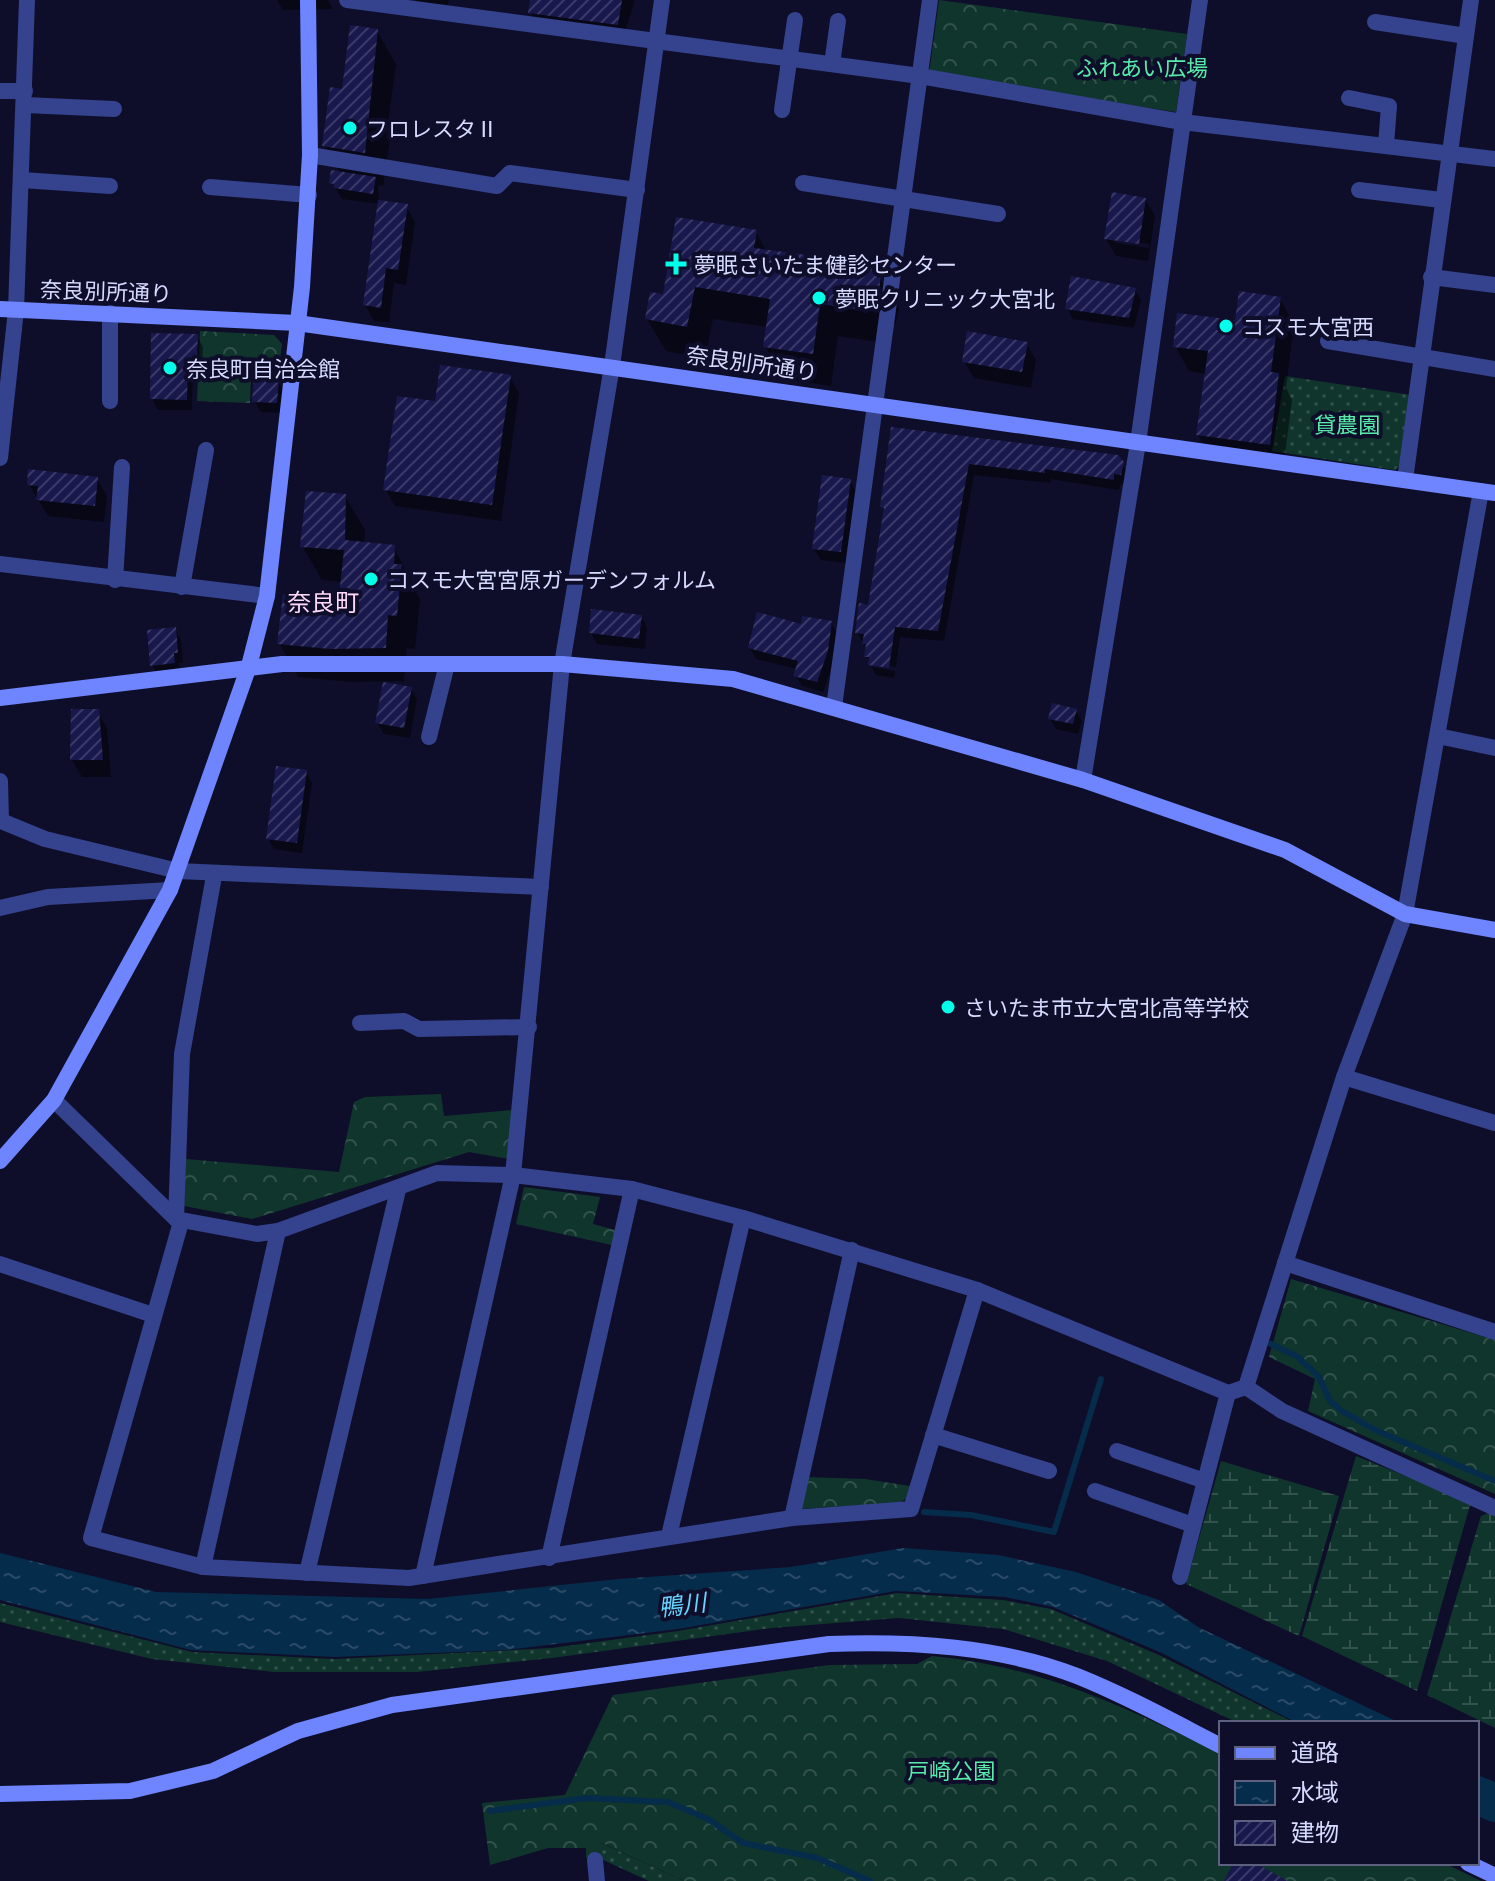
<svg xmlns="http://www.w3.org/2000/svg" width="1495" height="1881" font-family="Lato,'Noto Sans JP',sans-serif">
<defs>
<pattern id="grass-dots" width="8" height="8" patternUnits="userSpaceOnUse" patternTransform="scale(2)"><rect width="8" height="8" fill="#10352d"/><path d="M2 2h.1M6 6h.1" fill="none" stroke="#32524c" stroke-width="1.8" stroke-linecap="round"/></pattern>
<pattern id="forest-crowns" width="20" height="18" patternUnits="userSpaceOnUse" patternTransform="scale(2)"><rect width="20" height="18" fill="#10352d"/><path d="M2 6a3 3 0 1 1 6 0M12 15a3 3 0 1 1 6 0" fill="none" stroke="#32524c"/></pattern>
<pattern id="wetland-marsh" width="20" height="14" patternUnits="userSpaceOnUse" patternTransform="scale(2)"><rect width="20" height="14" fill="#10352d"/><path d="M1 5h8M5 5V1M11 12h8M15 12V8" fill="none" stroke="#32524c"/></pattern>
<pattern id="water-ripples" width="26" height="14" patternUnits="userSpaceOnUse" patternTransform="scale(2)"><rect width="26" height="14" fill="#062c4c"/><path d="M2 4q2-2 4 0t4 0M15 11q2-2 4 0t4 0" fill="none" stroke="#2a4a67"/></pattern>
<pattern id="building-hatch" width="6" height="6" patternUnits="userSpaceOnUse" patternTransform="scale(2)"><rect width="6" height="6" fill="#19184d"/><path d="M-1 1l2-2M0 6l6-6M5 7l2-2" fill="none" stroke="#3a3968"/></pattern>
</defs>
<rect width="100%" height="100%" fill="#0e0e2a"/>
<g fill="url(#grass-dots)">
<path d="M1285,376L1411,395L1403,462L1395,470L1272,451Z"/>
<path d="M897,1593L1003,1600L1051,1609L1161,1656L1295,1723H1238L1107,1661L1003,1629L899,1618L772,1628L552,1658L417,1672H274L152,1659L0,1622V1603L192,1652L335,1659L552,1648L678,1631Z"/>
<path d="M601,1843L684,1881H649L601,1859Z"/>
</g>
<g fill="url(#forest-crowns)">
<path d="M939,0L1187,34L1176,112L929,74Z"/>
<path d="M200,331L274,335L282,344L278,376L251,375L250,403L197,401Z"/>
<path d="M441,1094L444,1116L513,1110L509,1159L469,1152L252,1219L184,1206L186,1159L339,1172L354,1102L365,1097Z"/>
<path d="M524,1187L600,1197L593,1224L615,1230L612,1245L516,1224Z"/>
<path d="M1291,1279L1495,1340V1494L1308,1411L1315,1379L1269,1357Z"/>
<path d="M806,1477L865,1479L910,1486L907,1498L899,1503L800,1509Z"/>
<path d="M932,1656C1040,1666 1125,1707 1221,1754V1863H1444L1481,1881H684L602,1843L601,1859L586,1858V1848H548L490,1865L482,1803L565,1795L613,1695L829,1665L917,1664Z"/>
</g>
<g fill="url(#wetland-marsh)">
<path d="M1356,1456L1465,1500L1470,1505L1417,1691L1302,1636Z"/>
<path d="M1221,1461L1339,1496L1299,1636L1186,1584Z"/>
<path d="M1491,1512L1495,1514V1728L1427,1695L1481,1516Z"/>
</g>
<path fill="url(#water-ripples)" d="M903,1548L998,1555L1076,1572L1159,1600L1198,1627L1400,1723H1297L1162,1653L1053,1607L1005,1597L896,1591L678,1629L506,1650L335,1657L191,1650L0,1600V1553L156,1592L428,1599L619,1579L791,1567Z"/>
<g fill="#0007" fill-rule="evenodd">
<path d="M277,0H328L333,9L283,10Z"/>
<path d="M415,0H449L447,10L418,4Z"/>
<path d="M531,0H635L624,35L536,24L530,12Z"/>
<path d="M377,31L396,64L388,123L392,129L383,186L378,185L379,202L406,206L415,222L406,285L394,283L389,322L374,321L365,305L380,204L342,199L332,183L340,173L324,145L343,91Z"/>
<path d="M1145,199L1155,216L1148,261L1116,256L1106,239ZM1116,239L1149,244V248L1116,243Z"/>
<path d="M756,232L767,252L872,266L899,308L896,323L888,322L885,343L838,336L831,386L784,379L765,346L768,327L713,319L705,358L666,351L647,319L665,296Z"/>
<path d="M1135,290L1141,300L1134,328L1073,319L1067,308Z"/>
<path d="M1280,299L1294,324L1286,388L1292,400L1283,469L1212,459L1198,435L1206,374L1189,371L1175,346L1236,322Z"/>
<path d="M197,336L203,347L202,369H193L192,410H158L152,399Z"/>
<path d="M1026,343L1036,360L1031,388L974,378L964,361Z"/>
<path d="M509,376L519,393L501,521L395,506L385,489L437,404Z"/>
<path d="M278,381L284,392L283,413L261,412L254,401Z"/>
<path d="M892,429L1122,464L1129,475L1127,485L1120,484L1119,490L1051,479L1050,483L974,475L944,641L900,637L896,667L872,663V667L895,671L894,678L876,675L866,656L867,649L857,633L870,607L885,512L882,507Z"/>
<path d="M97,479L107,496L104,522L48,516L29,485Z"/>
<path d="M850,481L856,492L846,563L821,560L814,549Z"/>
<path d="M345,496L365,530L364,544L394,547L420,600L415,649L407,648L404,681L350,682L298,677L279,643L306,598L314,612L339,616L342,582L322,580L302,546Z"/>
<path d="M641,616L647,627L645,649L597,644L591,633Z"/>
<path d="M831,623L837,633L833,663L823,692L802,686L796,675L797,669L756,659L750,648L802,626Z"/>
<path d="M175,629L181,640L183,663H179L180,674L158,676L152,665Z"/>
<path d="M411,689L417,700L410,738L384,734L377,723Z"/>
<path d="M1075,710L1082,721L1078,734L1056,729L1050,718Z"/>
<path d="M97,711L107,728L111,777H82L72,760Z"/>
<path d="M306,772L312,783L302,853L274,849L268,838Z"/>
</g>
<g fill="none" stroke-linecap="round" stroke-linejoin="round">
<g stroke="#062c4c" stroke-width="6">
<path d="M1271,1344L1298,1357L1319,1377L1330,1401L1342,1411L1375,1430L1495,1481"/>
<path d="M924,1512L971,1515L1054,1532L1101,1379"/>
<path d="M490,1811L587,1798L668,1802L708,1819L743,1843L817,1858L870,1881"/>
</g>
<path stroke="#062c4c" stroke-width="38" d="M1477,1795L1495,1803"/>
</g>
<g fill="url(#building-hatch)">
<path d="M530,0H622L618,25L528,13Z"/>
<path d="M350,25L378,29L365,153L322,146L330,87L342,89Z"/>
<path d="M331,170L376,177L373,194L334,188V184L329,183Z"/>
<path d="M1112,192L1146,198L1139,244L1104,239Z"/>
<path d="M378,200L408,204L398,270L386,268L381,308L363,305Z"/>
<path d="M676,217L757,230L754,248L873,264L872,272L881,274L879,291L870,290L867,311L820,304L813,354L763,347L770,299L695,287L687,327L645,319L650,292L663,294Z"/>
<path d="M1071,276L1136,288L1129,318L1065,309Z"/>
<path d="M1239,291L1281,297L1271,372L1279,373L1270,445L1196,435L1208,351L1173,347L1177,313L1235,320Z"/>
<path d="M967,331L1028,342L1022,372L962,362Z"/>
<path d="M151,333L198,334L197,359H188L187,400L150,399Z"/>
<path d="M440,365L511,375L492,505L383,490L397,396L435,401Z"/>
<path d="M254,377L279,379L277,403L252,402Z"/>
<path d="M891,427L1118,455L1124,462L1121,475L1114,474V480L1045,469V473L969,464L938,631L895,627L889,668L868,665L869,657H864L866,644H862L864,634L855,633L859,603L868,605L884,508L880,507Z"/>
<path d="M28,469L98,477L95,506L36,500L38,486L27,485Z"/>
<path d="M822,475L851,479L841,552L812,549Z"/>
<path d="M306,491L346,494L345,540L395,545L394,564H402L397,616L388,615L386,648L330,649L277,644L283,594L307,596L306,609L337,614L344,550L300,547Z"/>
<path d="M591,609L642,615L639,639L589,633Z"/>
<path d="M757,612L801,624L802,616L832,621L828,651L817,682L793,676L798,661L748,648Z"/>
<path d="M176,627L178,653H174L175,663L150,666L147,630Z"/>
<path d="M383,682L412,687L404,728L375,723Z"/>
<path d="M1052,703L1077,709L1073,724L1048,719Z"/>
<path d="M71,709H99L103,760H70Z"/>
<path d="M276,766L307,770L297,843L266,839Z"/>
<path d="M1233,1863H1255L1288,1881H1224Z"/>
</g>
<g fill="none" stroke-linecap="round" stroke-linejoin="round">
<g stroke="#35428d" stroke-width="16">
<path d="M347,0L920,76L1182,122L1495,159"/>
<path d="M1375,22L1466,36"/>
<path d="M832,64L838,21"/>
<path d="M0,91H25"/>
<path d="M1349,98L1389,106L1386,145"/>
<path d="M25,105L114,109"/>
<path d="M782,110L795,20"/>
<path d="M310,155L497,186L510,173L637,190"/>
<path d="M22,180L110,186"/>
<path d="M803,183L998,214"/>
<path d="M210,187L309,195"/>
<path d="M1359,190L1441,200"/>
<path d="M1431,277L1495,285"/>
<path d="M1328,341L1495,369"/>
<path d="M110,401V313"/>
<path d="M0,458L16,310L27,0"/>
<path d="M1405,480L1471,0"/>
<path d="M0,564L267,596"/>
<path d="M115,580L122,467"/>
<path d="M182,587L206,450"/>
<path d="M834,707L930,0"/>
<path d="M1438,736L1495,748"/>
<path d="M429,737L447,664"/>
<path d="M1083,780L1138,443L1200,0"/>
<path d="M0,781L1,821L45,839L178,871L541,887"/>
<path d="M0,908L48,897L170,890"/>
<path d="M360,1023L404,1021L419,1029L529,1027"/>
<path d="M1344,1077L1495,1123"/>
<path d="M54,1100L176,1219L257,1234L278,1231L437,1173L513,1175L632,1189L743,1218L977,1290L1228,1393L1246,1387L1344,1077L1405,914L1481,491"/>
<path d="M176,1219L182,1054L214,876"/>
<path d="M181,1222L91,1538L203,1567L409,1578L792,1518L911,1509L977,1290"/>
<path d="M1285,1263L1495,1332"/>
<path d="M0,1264L153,1315"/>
<path d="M1246,1387L1282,1411L1495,1508"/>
<path d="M933,1435L1049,1471"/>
<path d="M1117,1451L1205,1481"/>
<path d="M1095,1491L1193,1525"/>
<path d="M792,1518L852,1250"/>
<path d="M669,1536L743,1218"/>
<path d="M549,1558L632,1189"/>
<path d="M203,1567L278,1231"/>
<path d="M307,1573L398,1190"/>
<path d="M423,1576L513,1175L562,664L612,366L662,0"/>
<path d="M1180,1577L1228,1393"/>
<path d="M595,1860L597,1881"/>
</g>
<g stroke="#6e85ff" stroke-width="16">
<path d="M0,309L297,323L1495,493"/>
<path d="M0,698L282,664H562L733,679L1083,780L1285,850L1405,914L1495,930"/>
<path d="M0,1161L54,1100L170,890L249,666L267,596L302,287L310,155L308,0"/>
<path d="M0,1794L130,1791L213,1771L298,1731L392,1705L829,1644C912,1641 999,1646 1077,1676C1127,1696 1174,1722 1221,1746"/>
<path d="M1468,1863L1495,1876"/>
</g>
</g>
<g fill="#03ffe9" stroke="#0e0e2a" stroke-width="3">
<circle cx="350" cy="128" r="8"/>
<path d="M672 252h8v8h8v8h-8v8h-8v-8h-8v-8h8z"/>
<circle cx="819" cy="298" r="8"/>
<circle cx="1226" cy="326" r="8"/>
<circle cx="170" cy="368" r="8"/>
<circle cx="371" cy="579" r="8"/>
<circle cx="948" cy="1007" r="8"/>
</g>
<g text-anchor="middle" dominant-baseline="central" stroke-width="8" stroke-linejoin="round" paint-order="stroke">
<g font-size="22" fill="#57ebaa" stroke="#0e0e2a">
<text x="1142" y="67">ふれあい広場</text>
<text x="1347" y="424">貸農園</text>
<text x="951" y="1770">戸崎公園</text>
</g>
<g font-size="22" fill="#d7daff" stroke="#0e0e2a" text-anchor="start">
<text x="366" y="128">フロレスタⅡ</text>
<text x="694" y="264">夢眠さいたま健診センター</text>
<text x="835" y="298">夢眠クリニック大宮北</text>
<text x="1242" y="326">コスモ大宮西</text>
<text x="186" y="368">奈良町自治会館</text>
<text x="387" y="579">コスモ大宮宮原ガーデンフォルム</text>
<text x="964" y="1007">さいたま市立大宮北高等学校</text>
</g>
<g font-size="22" fill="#d7daff" stroke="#0e0e2a">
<text transform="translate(106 291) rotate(2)">奈良別所通り</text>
<text transform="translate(752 363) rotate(8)">奈良別所通り</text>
</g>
<g font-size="24" fill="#ffd9f8" stroke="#0e0e2a">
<text x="323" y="601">奈良町</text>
</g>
<g font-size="24" font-style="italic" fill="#65d4ff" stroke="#0e0e2a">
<text transform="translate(682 1604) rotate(-7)">鴨川</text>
</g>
</g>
<rect x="1219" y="1721" width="260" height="144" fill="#0e0e2a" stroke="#5e607f" stroke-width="2"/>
<rect x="1235" y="1747" width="40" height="12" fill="#6e85ff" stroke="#5e607f" stroke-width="2"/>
<text x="1291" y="1761" font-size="24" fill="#d7daff">道路</text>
<rect x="1235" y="1781" width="40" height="24" fill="url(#water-ripples)" stroke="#5e607f" stroke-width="2"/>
<text x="1291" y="1801" font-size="24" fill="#d7daff">水域</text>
<rect x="1235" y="1821" width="40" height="24" fill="url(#building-hatch)" stroke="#5e607f" stroke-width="2"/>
<text x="1291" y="1841" font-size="24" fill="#d7daff">建物</text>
</svg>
